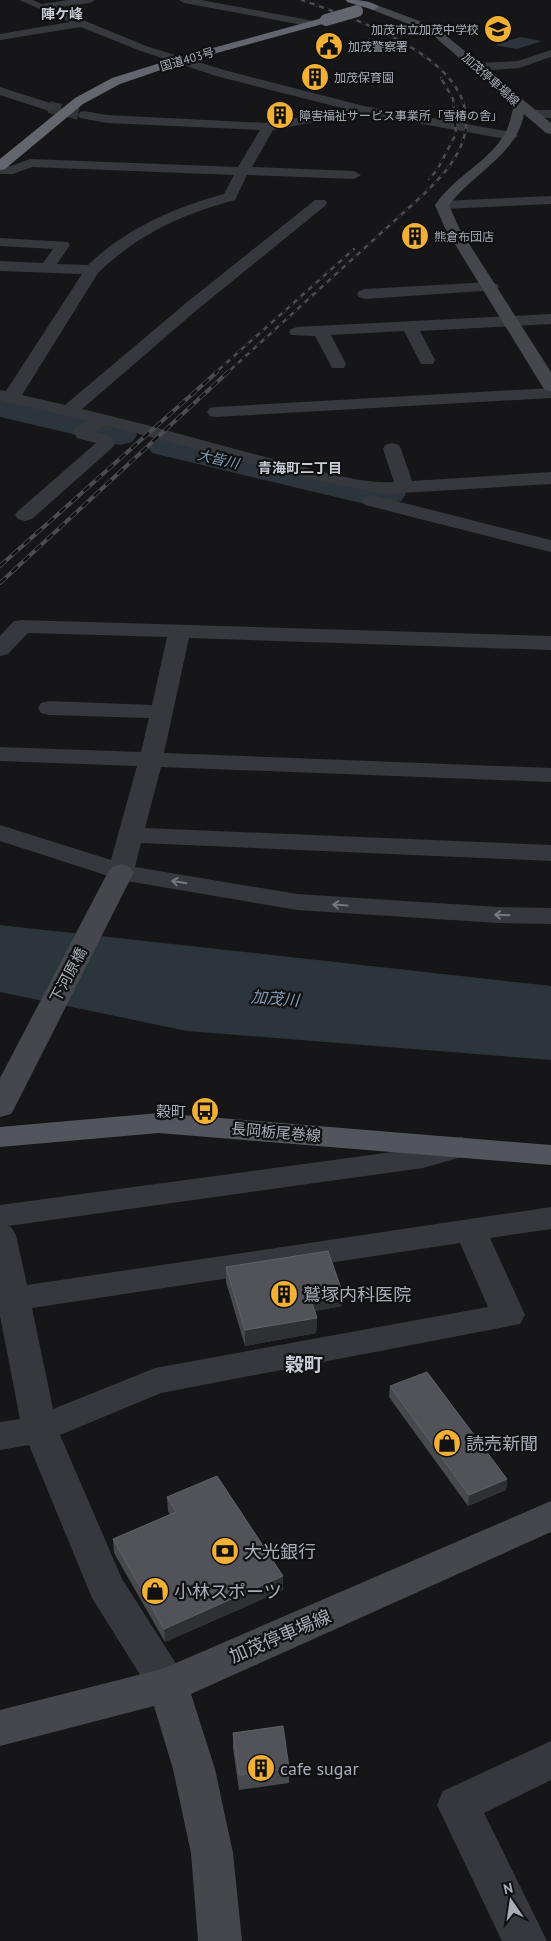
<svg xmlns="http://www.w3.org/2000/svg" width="551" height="1941" font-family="'PT Sans','Noto Sans JP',sans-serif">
<rect width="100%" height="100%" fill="#161618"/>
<g fill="#2c353c">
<path d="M520,37L542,41L517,49L495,45Z"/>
<path d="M0,925L551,986V1060L187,1031L0,992Z"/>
</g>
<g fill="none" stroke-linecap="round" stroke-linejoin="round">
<path stroke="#2c353c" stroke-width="6" d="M365,494L381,498"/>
<g fill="#2c353c" fill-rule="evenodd">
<path d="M0,397L132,428L137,435L132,442L120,445L0,417Z"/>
<path d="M164,436L365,484H389L401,487L406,494L401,501L389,504H365L152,453L147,446L152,439Z"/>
</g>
<path stroke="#333438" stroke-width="12" stroke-dasharray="12 6" stroke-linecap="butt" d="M49,107L84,115"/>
<g fill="#37383d" fill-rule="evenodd">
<path d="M19,0H33L42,4L68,0H95L90,3L54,8L146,46L224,70L364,106L512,132L518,136L512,140L361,113L273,130L252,167L354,171L361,175L354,179L247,175L235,200C182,214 137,235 98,273L22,395L65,405L186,303L315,200H325L327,203L325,206L198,309L82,409C152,425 220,446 289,463C320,471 361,484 394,482L383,449L385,445L392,443L399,445L401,449L412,481L551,472V484L385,494L301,477L105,425L95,432L111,436L115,444L112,448L32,519L25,521L18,519L15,515L18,511L96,443L77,438L73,431L76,427L88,421L0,400V390L6,391L82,274L0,271V261L43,263L53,249L0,246V238L68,242L70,245L57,264L88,265C127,228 173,208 224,194L234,175L32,167L13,174H0V166H11L30,159L238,167L260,130L107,123L80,118L78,115L80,112L84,111L107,115L268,123L346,109L216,76L138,50L81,27L0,40V34L70,22Z"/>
<path d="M179,0H201L314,21L320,24L314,27L184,3Z"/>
<path d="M551,50V57L519,68L477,71L471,67L477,63L518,61Z"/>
<path d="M0,87L53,104L55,107L49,111L0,95Z"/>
<path d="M531,110H551V118L527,117L525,114L527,111Z"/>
<path d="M551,196V204L442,209L437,208L435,205L437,202L442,201Z"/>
<path d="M491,282L497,284L499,287L497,290L365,299L359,297L357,294L359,291L365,289Z"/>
<path d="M551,314V324L420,331L435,360L433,364H421L404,331L331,335L346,364L344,368H332L330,364L315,336L291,335L289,332L291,329L297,327Z"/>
<path d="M551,388V398L216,417L210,416L207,412L210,408L216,407Z"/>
<path d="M372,495L551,540V552L365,505L362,501L365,497Z"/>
<path d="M22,620L551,636V650L189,638L164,753L551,768V782L161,767L145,828L551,845V861L141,843L135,867L297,894L498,907L551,908V924L498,923L297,910L121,880L0,841V825L111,860L137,766L0,761V747L141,752L149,718L49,715L41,713L38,708L41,703L49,701L152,705L167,637L28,633L8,654L0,656V636L14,621Z"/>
<path d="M461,1137L472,1140L476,1147L472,1154L423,1168L8,1226L11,1227L16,1235L27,1285L551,1207V1229L490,1238L525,1315L520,1324L161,1393L60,1435L122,1579L182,1673L188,1685L182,1697L168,1702L154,1697L92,1598L29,1445L0,1450V1422L20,1419L0,1316V1205L422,1148ZM460,1243L488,1307L155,1368L53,1409L32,1308Z"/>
<path d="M551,1741V1780L484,1813L547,1941H502L437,1805L443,1791Z"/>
</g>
<g fill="#45474d" fill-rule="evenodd">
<path d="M374,4L422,22L443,33L551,123V134L546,133L524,114C516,156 473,173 449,205L459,228L551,372V391L545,390L542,386L445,228L435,205C454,177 485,164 502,138C509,128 511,117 514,105L435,37L414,26L370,9L369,7L370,5Z"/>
<path d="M121,864L130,867L134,872L15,1107L11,1114L0,1117V1078L108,872L112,867Z"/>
<path d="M551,1501V1532L191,1694L215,1769L233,1853L242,1941H198L191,1853L173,1769L154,1706L0,1746V1710L162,1669Z"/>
</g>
<path fill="#53555c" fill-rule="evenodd" d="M159,1113L551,1145V1165L159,1133L0,1147V1127Z"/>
<g fill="#63666e" fill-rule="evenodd">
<path d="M346,0C357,0 371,0 379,7L374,10L347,2Z"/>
<path d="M326,17L331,20L330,22L184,62L120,84L83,104L5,169L0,170V159L75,98L112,78L176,58Z"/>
</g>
<g stroke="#4a4c52" stroke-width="2.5">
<g id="rail-far1">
<path d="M429,179L437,170L456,134L453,99L441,78"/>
<path d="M215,373L354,249"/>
<path d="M227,373L424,194C438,180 453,165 461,146C495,64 358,20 302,0"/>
</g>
</g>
<g stroke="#4a4c52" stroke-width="4">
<g id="rail">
<path d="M0,566L217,372"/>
<path d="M0,583L228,372"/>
</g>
</g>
<use href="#rail-far1" stroke="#111113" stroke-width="2" stroke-dasharray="5" stroke-linecap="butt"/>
<use href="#rail" stroke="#111113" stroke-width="2.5" stroke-dasharray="8" stroke-linecap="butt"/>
<path stroke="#63666e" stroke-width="12" d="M326,20L357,11"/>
</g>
<g fill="#47494d">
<path d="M226,1267L342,1306L314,1311L317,1318L316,1333L245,1346L226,1282Z"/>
<path d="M390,1386L507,1479L506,1490L468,1506L389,1397Z"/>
<path d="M167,1497L283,1590L165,1642L114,1553L113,1539L170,1515L168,1511Z"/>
<path d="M233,1733L289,1768V1783L239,1790L233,1748Z"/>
</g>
<g fill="#2f3033">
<path d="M342,1291V1306L309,1312L310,1297Z"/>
<path d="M317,1318L316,1333L245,1346V1330Z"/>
<path d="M507,1479L506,1490L468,1506L469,1495Z"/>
<path d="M283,1576V1590L165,1642L164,1629Z"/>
</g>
<g fill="#525359" stroke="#5f6168">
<path d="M328,1251L342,1291L310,1297L317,1318L245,1330L226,1267Z"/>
<path d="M427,1372L507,1479L469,1495L390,1386Z"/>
<path d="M217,1476L283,1576L164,1629L113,1539L176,1512L167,1497Z"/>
<path d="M283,1726L289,1768L239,1775L233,1733Z"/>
</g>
<defs><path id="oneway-shaft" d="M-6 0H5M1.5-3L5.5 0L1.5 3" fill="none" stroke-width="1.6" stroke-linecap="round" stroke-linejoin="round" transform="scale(1.25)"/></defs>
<g stroke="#757881">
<use href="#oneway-shaft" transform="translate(179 882) rotate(-171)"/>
<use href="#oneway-shaft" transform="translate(340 905) rotate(-176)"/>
<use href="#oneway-shaft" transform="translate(502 915) rotate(-178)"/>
</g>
<defs>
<g id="school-disc" transform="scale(1.4375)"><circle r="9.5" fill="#f2b134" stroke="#111113"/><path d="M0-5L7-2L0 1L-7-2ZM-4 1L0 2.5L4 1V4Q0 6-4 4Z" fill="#111"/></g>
<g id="civic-disc" transform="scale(1.4375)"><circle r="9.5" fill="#f2b134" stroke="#111113"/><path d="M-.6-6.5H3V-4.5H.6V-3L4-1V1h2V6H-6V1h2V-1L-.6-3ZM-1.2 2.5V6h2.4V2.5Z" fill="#111"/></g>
<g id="building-disc" transform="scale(1.4375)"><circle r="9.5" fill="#f2b134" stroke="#111113"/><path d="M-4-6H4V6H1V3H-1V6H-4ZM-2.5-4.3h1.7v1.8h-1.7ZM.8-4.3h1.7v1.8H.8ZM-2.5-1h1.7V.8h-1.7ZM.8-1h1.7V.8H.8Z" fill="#111"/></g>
<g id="bus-disc" transform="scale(1.4375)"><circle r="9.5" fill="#f2b134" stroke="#111113"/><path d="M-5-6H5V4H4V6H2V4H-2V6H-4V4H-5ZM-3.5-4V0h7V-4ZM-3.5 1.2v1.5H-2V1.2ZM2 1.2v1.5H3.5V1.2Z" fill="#111"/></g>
<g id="shop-disc" transform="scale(1.4375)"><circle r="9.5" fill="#f2b134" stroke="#111113"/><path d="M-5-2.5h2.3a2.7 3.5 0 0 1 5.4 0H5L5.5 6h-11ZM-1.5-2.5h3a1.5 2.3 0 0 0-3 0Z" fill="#111"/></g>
<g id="bank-disc" transform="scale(1.4375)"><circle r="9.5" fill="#f2b134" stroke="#111113"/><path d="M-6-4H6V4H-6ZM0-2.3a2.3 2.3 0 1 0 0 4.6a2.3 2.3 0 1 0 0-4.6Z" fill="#111"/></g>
</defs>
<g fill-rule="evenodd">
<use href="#school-disc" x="498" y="29"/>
<use href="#civic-disc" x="329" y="46"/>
<use href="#building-disc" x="315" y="77"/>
<use href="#building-disc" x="280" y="115"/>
<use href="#building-disc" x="415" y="236"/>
<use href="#bus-disc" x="205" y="1111"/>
<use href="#building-disc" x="284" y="1294"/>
<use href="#shop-disc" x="447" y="1443"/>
<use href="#bank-disc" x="225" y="1551"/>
<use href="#shop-disc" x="155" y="1591"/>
<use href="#building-disc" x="261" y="1768"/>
</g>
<g text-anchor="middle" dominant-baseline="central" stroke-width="4.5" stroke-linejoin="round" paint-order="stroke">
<g font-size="12" fill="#a8adb8" stroke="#111113" text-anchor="start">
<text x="479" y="29" text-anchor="end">加茂市立加茂中学校</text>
<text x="348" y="46">加茂警察署</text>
<text x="334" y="77">加茂保育園</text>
<text x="299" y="115">障害福祉サービス事業所「雪椿の舎」</text>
<text x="434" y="236">熊倉布団店</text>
</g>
<g font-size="12" fill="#a8adb8" stroke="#111113">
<text transform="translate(187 59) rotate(-16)">国道403号</text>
<text transform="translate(491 79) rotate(42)">加茂停車場線</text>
</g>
<g font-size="14" font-weight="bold" fill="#c9ccd4" stroke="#111113">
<text x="62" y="14">陣ケ峰</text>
<text x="300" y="468">青海町二丁目</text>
</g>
<g font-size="14" font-style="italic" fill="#7f9bb3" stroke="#111113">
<text transform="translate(218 459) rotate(13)">大皆川</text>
</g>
<g font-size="15" fill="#a8adb8" stroke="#111113">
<text transform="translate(68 975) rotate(-62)">下河原橋</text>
<text transform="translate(276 1132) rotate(5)">長岡栃尾巻線</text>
</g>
<g font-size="15" fill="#a8adb8" stroke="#111113" text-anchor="end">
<text x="186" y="1111">穀町</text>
</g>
<g font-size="16" font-style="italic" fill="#7f9bb3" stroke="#111113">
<text transform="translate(275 998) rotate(5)">加茂川</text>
</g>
<g font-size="18" fill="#a8adb8" stroke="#111113" text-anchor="start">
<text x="303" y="1294">鷲塚内科医院</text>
<text x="466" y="1443">読売新聞</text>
<text x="244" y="1551">大光銀行</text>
<text x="174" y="1591">小林スポーツ</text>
<text x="280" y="1768">cafe sugar</text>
</g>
<g font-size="18" fill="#a8adb8" stroke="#111113">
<text transform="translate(280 1636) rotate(-23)">加茂停車場線</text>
</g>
<g font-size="19" font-weight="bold" fill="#c9ccd4" stroke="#111113">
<text x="304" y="1364">穀町</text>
</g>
</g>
<g transform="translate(511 1901) rotate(347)" stroke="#111113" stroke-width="4" paint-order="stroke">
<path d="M0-4L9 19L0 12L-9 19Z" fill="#a8adb8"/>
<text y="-8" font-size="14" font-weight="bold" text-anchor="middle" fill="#a8adb8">N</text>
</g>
</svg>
